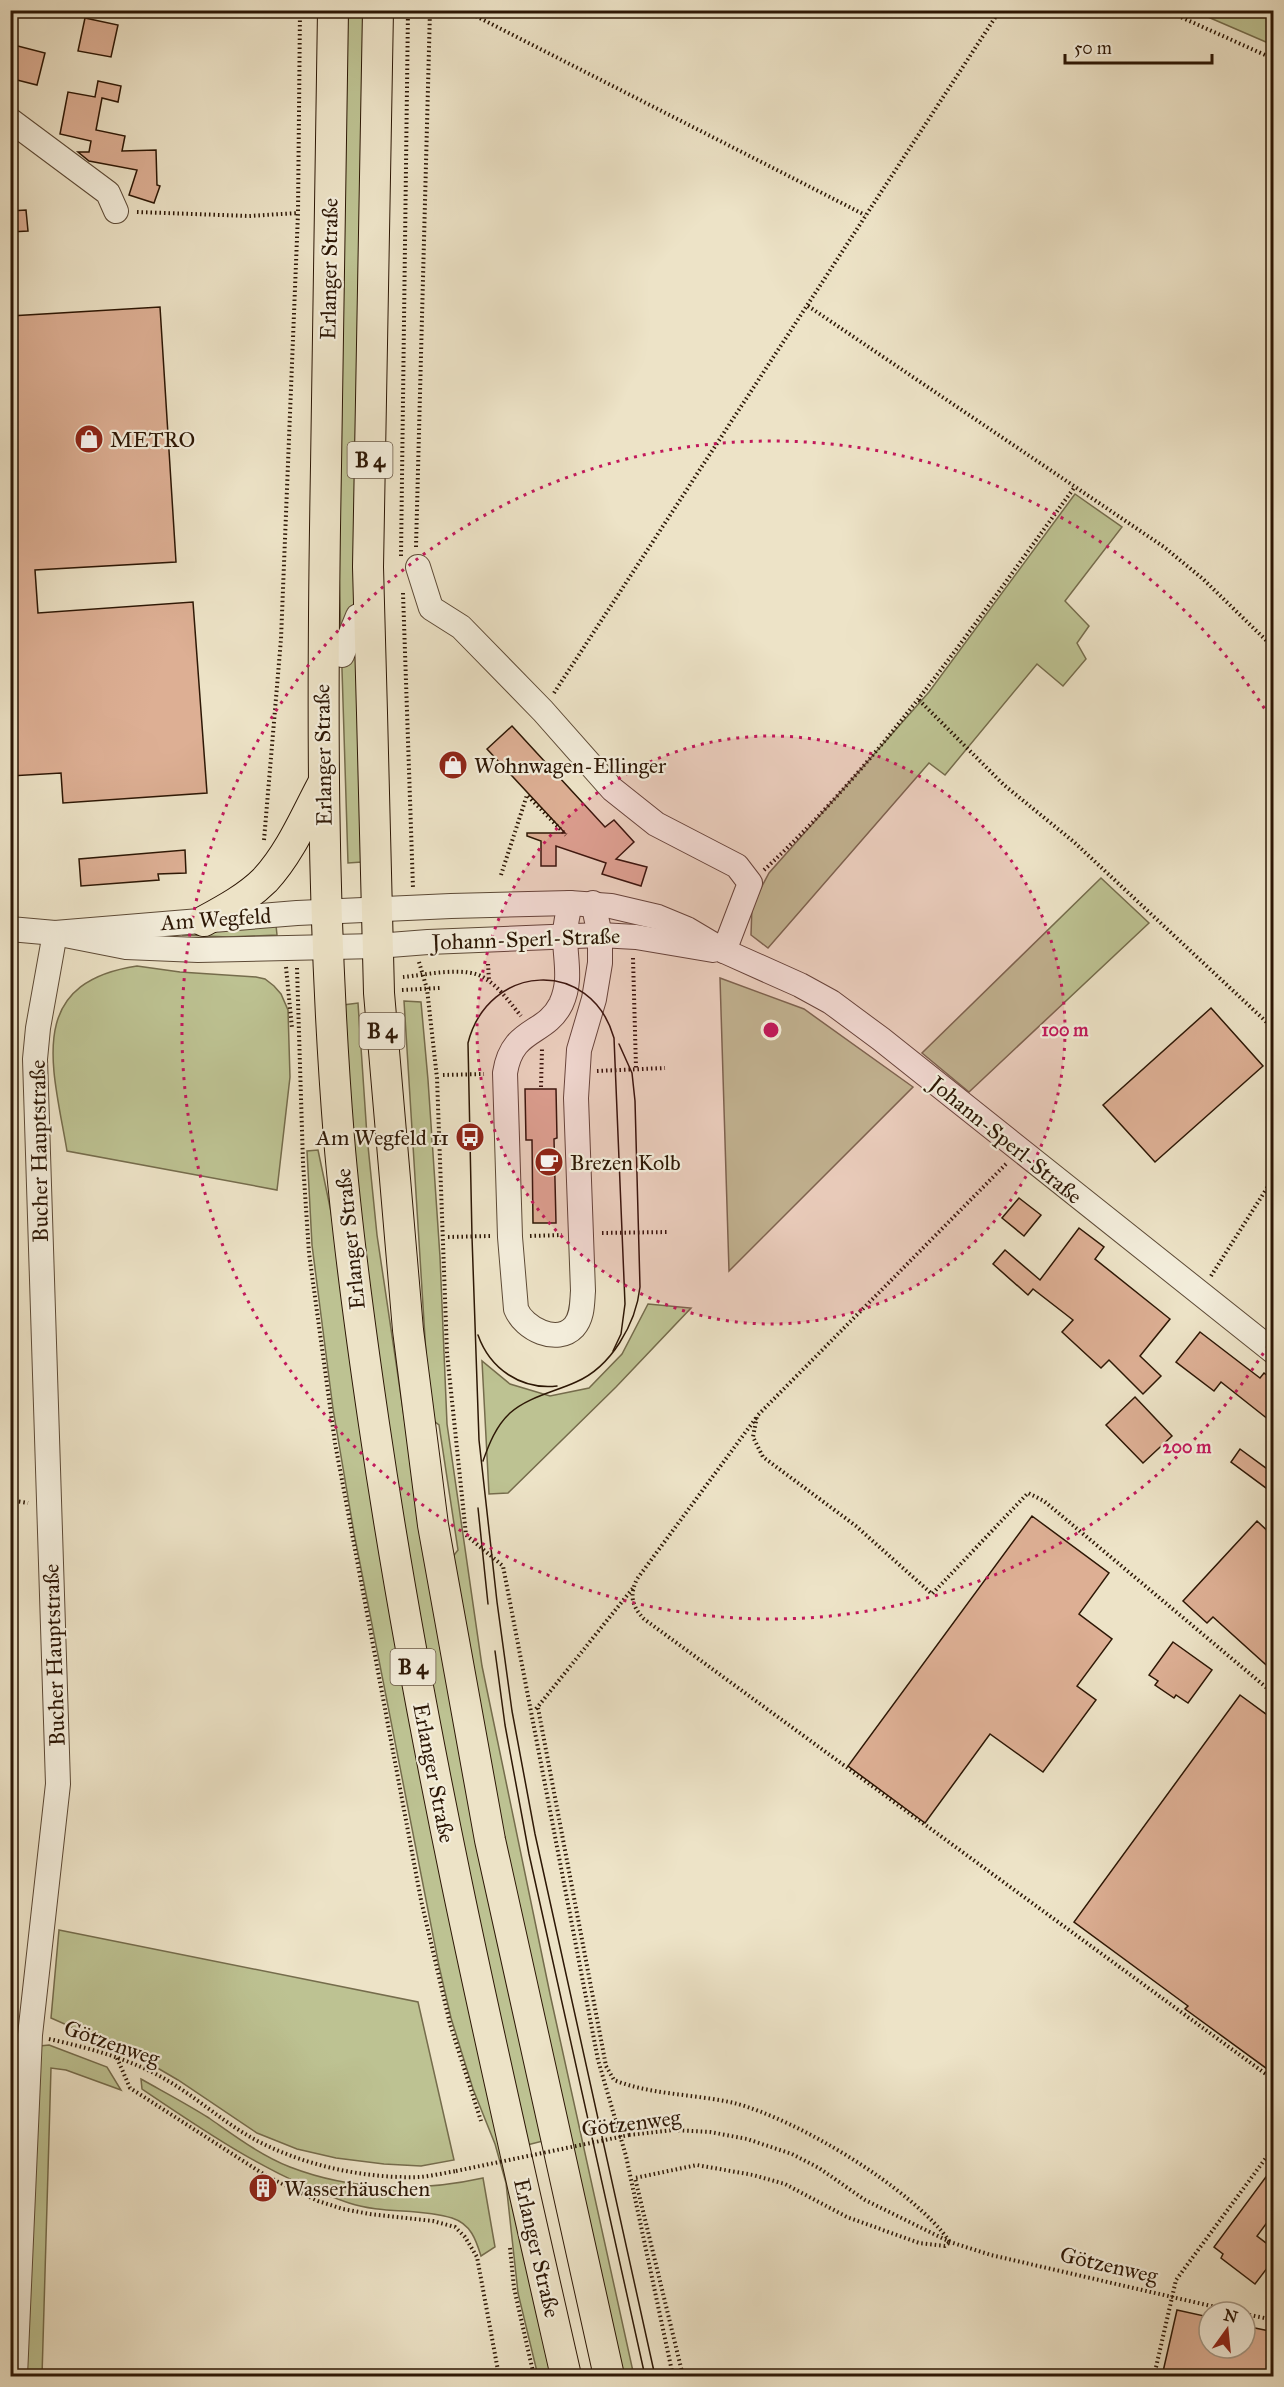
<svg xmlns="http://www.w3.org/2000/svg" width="1284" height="2387" font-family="'IM FELL Great Primer',serif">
<rect width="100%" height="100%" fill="#ede3c7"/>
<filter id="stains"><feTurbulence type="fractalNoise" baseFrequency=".00333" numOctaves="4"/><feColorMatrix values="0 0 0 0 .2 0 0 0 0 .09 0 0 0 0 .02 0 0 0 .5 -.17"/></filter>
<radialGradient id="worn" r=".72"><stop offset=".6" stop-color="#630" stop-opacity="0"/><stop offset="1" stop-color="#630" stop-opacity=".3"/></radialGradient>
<g fill="#bdc292" stroke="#756c4c" stroke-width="1.5">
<path d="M343,11H366L362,862L348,863L336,475Z"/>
<path d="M1194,11H1273V45Z"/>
<path d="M1075,494L1122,527L1065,601L1089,626L1077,643L1086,659L1063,686L1037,664L945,775L929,763L768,948L751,935L752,905L769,873L929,692Z"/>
<path d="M1101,878L1149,923L969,1092L922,1053Z"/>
<path d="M276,925L277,935L228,937L183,935L184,933Z"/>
<path d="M137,966L180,972L256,977L265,979L274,986L281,994L288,1010L290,1077L277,1190L67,1151C53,1068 24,983 137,966Z"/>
<path d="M720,978L804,1009L913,1087L729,1271Z"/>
<path d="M404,1001L421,1002L428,1080L440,1257L447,1424L482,1666L550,1994L634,2376H620L517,1917L451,1559L458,1550L439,1425L430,1418Z"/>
<path d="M358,1003L367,1136L377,1235L405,1423L543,2141L523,2146L400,1531L351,1139L343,1005Z"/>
<path d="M318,1150L331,1212L554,2376H538L518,2293L506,2183L495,2144L473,2089L451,2018L439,1966L354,1533L333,1409L312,1245L307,1151Z"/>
<path d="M648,1304L691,1308L616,1387L508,1493L489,1494L482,1361L510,1384L550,1396L589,1388L622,1354Z"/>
<path d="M59,1930L418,2002L454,2160L421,2166L384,2164L336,2158L297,2149L257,2133L178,2080L137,2056L51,2018Z"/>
<path d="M49,2045L107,2067L121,2090L66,2070L51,2068L42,2376H11L10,2049Z"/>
<path d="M141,2079C164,2092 187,2104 209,2118C235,2136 260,2155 290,2167C352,2191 420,2192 483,2178L495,2247L481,2256C476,2240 471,2224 452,2218C420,2208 382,2214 349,2203C273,2178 207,2133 142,2089Z"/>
</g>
<g fill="#ddaf94" stroke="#2d1705" stroke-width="1.5">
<path d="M85,18L118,25L111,57L78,51Z"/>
<path d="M10,44L45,53L37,85L13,79L15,74L10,73Z"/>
<path d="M98,81L121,86L118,102L102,98L96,130L125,136L122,151L156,150L157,185L160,186L154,203L129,195L137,170L89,161L78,152H89L91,141L60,134L68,92L95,97Z"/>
<path d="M26,210L28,231L10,232V211Z"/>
<path d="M160,307L176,562L35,570L38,613L193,602L207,793L63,803L61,773L10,776V316Z"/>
<path d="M512,726L605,827L614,820L634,842L616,859L647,867L641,886L602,874L606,863L556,846V866H541V841L527,836V833H565L487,749Z"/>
<path d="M185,850L186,873L158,874L159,880L81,886L79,859Z"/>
<path d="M1211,1008L1263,1066L1155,1162L1103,1105Z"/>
<path d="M525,1089H556L557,1138L554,1139L556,1223H533L532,1140H526Z"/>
<path d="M1019,1198L1041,1215L1024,1236L1002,1218Z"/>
<path d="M1079,1228L1104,1247L1095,1259L1170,1319L1140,1356L1161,1376L1143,1394L1109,1360L1101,1368L1062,1332L1073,1320L1033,1289L1028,1295L993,1264L1005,1250L1040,1280Z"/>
<path d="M1200,1332L1260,1378L1264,1373L1274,1381V1424L1221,1382L1214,1391L1176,1362Z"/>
<path d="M1135,1397L1172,1436L1143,1463L1106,1425Z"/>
<path d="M1240,1449L1274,1474V1494L1231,1462Z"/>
<path d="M1032,1516L1109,1573L1079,1614L1112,1639L1077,1686L1096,1700L1043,1772L990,1734L925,1823L848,1766Z"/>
<path d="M1257,1521L1274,1537V1672L1213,1617L1207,1623L1183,1601Z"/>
<path d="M1173,1642L1212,1670L1188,1703L1176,1695L1174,1698L1155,1685L1158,1681L1149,1675Z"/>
<path d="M1240,1695L1274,1720V2074L1185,2009L1188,2006L1074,1922Z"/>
<path d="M1274,2166V2213L1257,2236L1274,2249V2259L1255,2284L1221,2258L1223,2254L1214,2247Z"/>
<path d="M1177,2310L1209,2317V2348H1245V2326L1274,2332V2376H1162Z"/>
</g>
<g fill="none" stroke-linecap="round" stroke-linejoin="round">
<g stroke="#5d4a36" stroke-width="26">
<g id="minor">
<path d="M10,120L108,193L116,211"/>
<path d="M418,567L431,608L461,627L543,711L612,789L656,824L737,866L750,883L724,951"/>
<path d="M342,655L358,616"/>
<path d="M570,903C568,914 565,925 565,935C565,960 572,980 561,1004C545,1036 512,1027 505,1073L510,1237L516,1309C524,1329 557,1345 574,1327C583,1317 582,1302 583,1291L576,1098L579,1050L594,999L600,963V935L593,903"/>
<path d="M10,929L55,933L126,947L198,950L377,946L428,942L600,935L636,937L713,950"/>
<path d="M55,933L297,913L451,906L570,903L611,906L658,917L687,929L724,951L800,985L831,1002L881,1039L1274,1352"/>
<path d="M15,2376L30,2035L58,1784L35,1059L38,1028L55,933"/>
</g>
</g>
<g stroke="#2d1705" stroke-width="32">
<g id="major">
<path d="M333,10C330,162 328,314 326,466C322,691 321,915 339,1138C347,1234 360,1329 374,1424C421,1745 494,2060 566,2376"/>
<path d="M378,10L368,567L372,713L379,993L408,1330L433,1525L490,1840L609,2376"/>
<path d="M204,921C226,909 248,897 265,880C290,853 305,817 322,785"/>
</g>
</g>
<g stroke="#2d1705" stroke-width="4" stroke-dasharray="1.5 3" stroke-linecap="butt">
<path d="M464,10L865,215"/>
<path d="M1165,10L1274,59"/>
<path d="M137,212L249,216L298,213"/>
<path d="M808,306L1164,547L1203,579L1274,648"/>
<path d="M416,547L430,10"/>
<path d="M401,556L408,10"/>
<path d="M403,593L413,888"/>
<path d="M554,693L1000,10"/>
<path d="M919,700L1004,785L1074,842L1274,1029"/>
<path d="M264,840L281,639L298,213L300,10"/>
<path d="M764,870C885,758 977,620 1074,488"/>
<path d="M501,875L527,795L566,835"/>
<path d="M633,958L636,1068"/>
<path d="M419,962L427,989L437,1078L447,1353L466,1535L503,1566L598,2060L626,2156L673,2376"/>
<path d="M488,964L489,980"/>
<path d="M286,967L292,1028"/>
<path d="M297,968L303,1163L309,1253L335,1443L421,1900L450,2024L481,2121"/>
<path d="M403,977C426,975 467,965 486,979C500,988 511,1004 521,1016"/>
<path d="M402,990L440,988"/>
<path d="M597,1071L665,1068"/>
<path d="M443,1075L484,1074"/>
<path d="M541,1087L542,1049"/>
<path d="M1006,1164L757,1416L753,1437L763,1457L856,1526L932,1594L1028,1493L1044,1501L1274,1694"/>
<path d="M602,1233L669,1232"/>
<path d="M530,1236L562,1235"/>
<path d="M448,1237L490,1236"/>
<path d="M1211,1276L1274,1177"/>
<path d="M756,1418L637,1579C629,1596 632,1606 644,1619L1274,2080"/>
<path d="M10,1500L28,1503"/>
<path d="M538,1708L606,2066L614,2080C651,2095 695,2094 734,2103C797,2119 913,2189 950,2242L945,2246L919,2243L847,2217L785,2184L753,2175L697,2165L635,2178L683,2376"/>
<path d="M536,1709L633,1588"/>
<path d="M49,2039C89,2048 130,2059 165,2079C196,2097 222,2121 252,2138C301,2165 364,2179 420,2177C432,2176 444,2173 456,2171"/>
<path d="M117,2058L130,2088L268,2177L318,2201L343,2209L370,2214L433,2221L455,2227L465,2237L477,2257L499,2376"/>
<path d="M629,2135L674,2130L710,2132L747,2139L792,2154L819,2168L865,2200L950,2242L991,2255L1237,2312"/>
<path d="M510,2248L514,2288L534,2376"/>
<path d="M1245,2314L1274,2320"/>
<path d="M1154,2376L1176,2280L1274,2147"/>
</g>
<use href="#minor" stroke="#f3eddb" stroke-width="24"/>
<use href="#major" stroke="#ede3c7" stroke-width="30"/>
<g stroke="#2d1705" stroke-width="1.5">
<path d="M478,1335C490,1369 521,1390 557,1386"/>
<path d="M613,1351L621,1334L625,1304L614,1038C591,957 488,963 468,1043L472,1237L479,1440L497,1602L512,1711L535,1834L655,2376"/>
<path d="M483,1461C489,1444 496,1426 510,1413C528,1397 554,1392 576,1382C611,1367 636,1324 640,1287L635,1101L632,1073L619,1044"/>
<path d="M478,1508L488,1604"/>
<path d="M495,1651L505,1725L529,1854L645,2376"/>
</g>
<path stroke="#2d1705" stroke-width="4" stroke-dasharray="1.5 3" stroke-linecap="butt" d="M456,2171L629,2135"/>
</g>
<circle cx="771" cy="1030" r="294" fill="#c2185b" fill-opacity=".12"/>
<g fill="none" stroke="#c2185b" stroke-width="3" stroke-dasharray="3 6">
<circle cx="771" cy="1030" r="294"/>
<path d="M1273 1338A589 589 0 1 1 1273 722"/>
</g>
<defs>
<g id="shop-disc" transform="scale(1.5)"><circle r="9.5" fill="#8f2418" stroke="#f3eddb"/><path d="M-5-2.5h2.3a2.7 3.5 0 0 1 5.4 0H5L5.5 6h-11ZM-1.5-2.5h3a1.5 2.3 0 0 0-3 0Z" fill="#fff"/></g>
<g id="bus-disc" transform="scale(1.5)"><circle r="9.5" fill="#8f2418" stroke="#f3eddb"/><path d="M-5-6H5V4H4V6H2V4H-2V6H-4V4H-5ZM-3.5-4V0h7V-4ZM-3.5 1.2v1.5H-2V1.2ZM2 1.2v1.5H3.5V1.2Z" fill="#fff"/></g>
<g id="cafe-disc" transform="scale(1.5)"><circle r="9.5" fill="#8f2418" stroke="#f3eddb"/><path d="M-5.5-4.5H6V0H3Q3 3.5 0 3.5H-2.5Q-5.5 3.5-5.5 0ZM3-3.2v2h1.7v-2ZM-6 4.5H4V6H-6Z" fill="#fff"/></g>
<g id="building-disc" transform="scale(1.5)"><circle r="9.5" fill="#8f2418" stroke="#f3eddb"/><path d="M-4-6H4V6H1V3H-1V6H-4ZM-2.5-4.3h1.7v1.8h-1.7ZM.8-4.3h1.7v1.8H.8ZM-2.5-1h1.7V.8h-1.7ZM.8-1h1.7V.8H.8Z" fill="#fff"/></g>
</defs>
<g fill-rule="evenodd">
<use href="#shop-disc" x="89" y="439"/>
<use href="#shop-disc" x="453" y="765"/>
<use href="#bus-disc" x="470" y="1137"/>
<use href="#cafe-disc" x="549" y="1162"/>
<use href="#building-disc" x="263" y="2188"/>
</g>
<g text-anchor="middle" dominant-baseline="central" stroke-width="4.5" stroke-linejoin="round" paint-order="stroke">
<g fill="#f3eddb" stroke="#685745" stroke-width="1.5">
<rect x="347.5" y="442" width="45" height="36" rx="4.5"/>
<rect x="359.5" y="1013" width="45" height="36" rx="4.5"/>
<rect x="390.5" y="1649" width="45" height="36" rx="4.5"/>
</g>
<g font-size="21" font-weight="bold" fill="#2d1705">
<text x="370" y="460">B 4</text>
<text x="382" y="1031">B 4</text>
<text x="413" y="1667">B 4</text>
</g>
<g font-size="22" fill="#2d1705" stroke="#f3eddb">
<text transform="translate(329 269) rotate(-89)">Erlanger Straße</text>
<text transform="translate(323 755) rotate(-91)">Erlanger Straße</text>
<text transform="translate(216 919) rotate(-4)">Am Wegfeld</text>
<text transform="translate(526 939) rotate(-2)">Johann-Sperl-Straße</text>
<text transform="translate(1006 1140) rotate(39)">Johann-Sperl-Straße</text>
<text transform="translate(39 1151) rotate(-91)">Bucher Hauptstraße</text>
<text transform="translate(350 1239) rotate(-96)">Erlanger Straße</text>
<text transform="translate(54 1655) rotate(-92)">Bucher Hauptstraße</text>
<text transform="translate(434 1773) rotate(79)">Erlanger Straße</text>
<text transform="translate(112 2043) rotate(19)">Götzenweg</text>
<text transform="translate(631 2123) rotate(-7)">Götzenweg</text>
<text transform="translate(537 2248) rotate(77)">Erlanger Straße</text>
<text transform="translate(1109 2265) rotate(13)">Götzenweg</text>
</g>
<g font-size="22" fill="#2d1705" stroke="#f3eddb" text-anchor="start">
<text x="110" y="439">METRO</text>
<text x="474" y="765">Wohnwagen-Ellinger</text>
<text x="449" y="1137" text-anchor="end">Am Wegfeld 11</text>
<text x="570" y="1162">Brezen Kolb</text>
<text x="284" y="2188">Wasserhäuschen</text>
</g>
</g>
<circle cx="771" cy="1030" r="9" fill="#c2185b" stroke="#f3eddb" stroke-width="3"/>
<g font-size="18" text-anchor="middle" font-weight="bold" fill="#c2185b" stroke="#f3eddb" stroke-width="4.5" stroke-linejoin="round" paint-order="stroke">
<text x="1065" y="1036">100 m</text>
<text x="1187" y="1453">200 m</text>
</g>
<rect width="1284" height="2387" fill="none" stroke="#ede3c7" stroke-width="36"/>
<rect x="12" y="12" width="1260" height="2363" fill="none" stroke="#2d1705" stroke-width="3"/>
<rect x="18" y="18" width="1248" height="2351" fill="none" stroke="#2d1705" stroke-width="1.5"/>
<g transform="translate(1227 2330) rotate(15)"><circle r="28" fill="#f3eddb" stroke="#a49785" stroke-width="1.5"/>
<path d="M0-4.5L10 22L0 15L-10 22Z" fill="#8f2418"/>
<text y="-9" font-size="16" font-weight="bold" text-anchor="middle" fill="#2d1705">N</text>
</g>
<path d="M1065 54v9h147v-9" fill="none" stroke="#2d1705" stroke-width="3"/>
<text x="1074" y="54" font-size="18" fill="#2d1705" stroke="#f3eddb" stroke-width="4.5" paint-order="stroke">50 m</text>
<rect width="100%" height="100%" filter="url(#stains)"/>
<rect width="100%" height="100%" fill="url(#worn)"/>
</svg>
